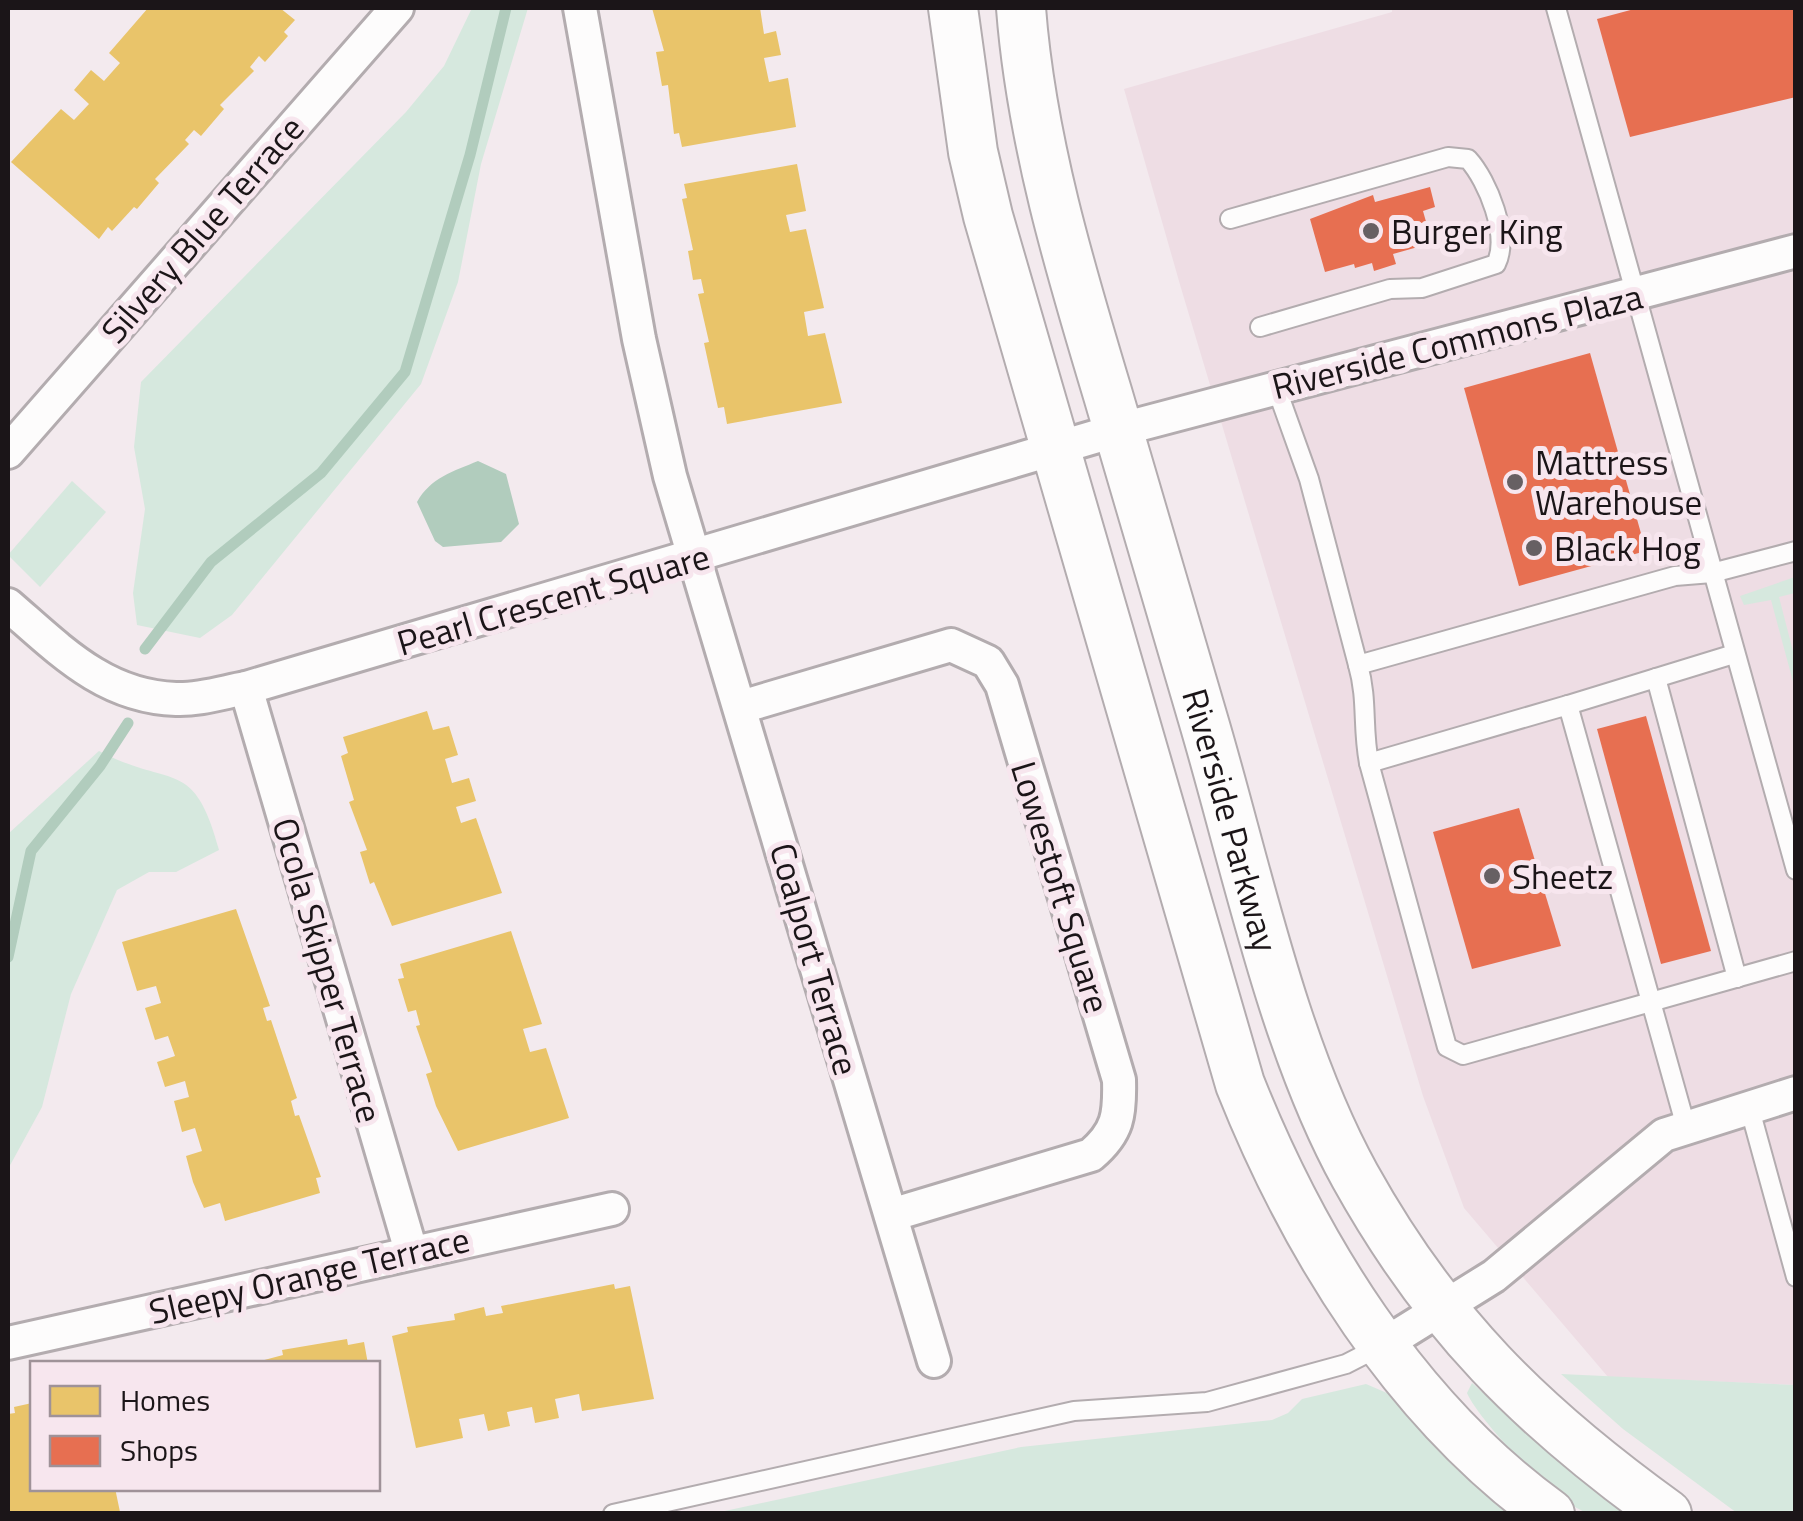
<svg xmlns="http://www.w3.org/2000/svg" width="1803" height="1521" font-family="'Titillium Web',sans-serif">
<rect width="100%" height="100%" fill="#f3eaee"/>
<path fill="#eedde4" d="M1392,8H1795V1385L1608,1377L1464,1208L1423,1096L1181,288L1124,89L1392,12Z"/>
<g fill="#d6e8de">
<path d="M472,8H528L481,164L458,282L421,384L232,615L200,638L137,625L133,593L145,509L134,447L141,382L406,112L444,66Z"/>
<path d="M72,481L106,512L40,587L8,555Z"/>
<path d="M1795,577V593L1779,597L1795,659V689L1771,600L1744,605L1740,596Z"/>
<path d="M99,751C171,789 194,756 219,850L176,872H149L117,890L71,994L42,1107L8,1169V834Z"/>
<path d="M1561,1374L1795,1385V1513H1737L1623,1429Z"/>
<path d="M1472,1383L1569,1469L1629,1513C1617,1513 1601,1516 1589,1513C1560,1507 1479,1421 1467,1393Z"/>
<path d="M1366,1384L1394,1396L1513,1514H711L1021,1447L1272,1420L1288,1413L1302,1399Z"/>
</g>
<path fill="#b1ccbd" d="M478,461L506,474L519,524L501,542L443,547L435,541L417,502C430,478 454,471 478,461Z"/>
<g fill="#e9c46a">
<path d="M148,8H280L295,20L284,32L288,36L265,62L259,56L250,67L254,71L220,105L224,109L201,136L194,130L185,140L189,144L155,179L159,183L137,209L134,207L112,231L108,227L99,239L11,162L61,109L74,120L89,104L74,90L91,70L104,81L120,63L109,53Z"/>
<path d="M652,8H760L764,34L776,31L781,55L764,58L769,82L788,78L796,127L682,147L679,133L674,134L668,85L662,86L656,52L664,51Z"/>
<path d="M797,164L806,211L786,215L790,232L806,229L824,308L804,312L808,336L825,333L842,403L727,424L724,407L718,408L704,343L709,342L698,294L704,293L701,279L693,280L688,251L693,250L682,199L687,198L684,184Z"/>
<path d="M427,711L433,730L449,726L458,755L445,759L452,783L469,778L476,801L456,807L461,823L476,818L502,893L392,926L374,882L370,884L360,852L367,850L349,802L354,800L341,756L348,753L343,737Z"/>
<path d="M236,909L270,1006L263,1008L267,1021L271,1020L297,1098L291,1101L295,1116L299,1115L321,1177L316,1178L320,1193L225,1221L220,1203L204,1208L193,1182L186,1156L202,1151L195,1128L182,1132L174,1101L189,1097L185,1081L165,1087L157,1062L175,1056L168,1036L155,1040L145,1008L161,1003L156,986L137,991L122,942Z"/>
<path d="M511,931L542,1024L523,1029L530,1052L546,1048L569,1118L458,1151L436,1106L426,1074L432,1072L416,1026L420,1025L416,1010L408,1012L398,979L404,978L400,964Z"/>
<path d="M614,1284L615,1289L630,1286L654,1399L582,1411L579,1394L555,1399L559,1418L535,1423L532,1407L507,1412L510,1426L488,1431L484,1414L459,1419L463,1438L416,1448L392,1336L408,1332L407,1327L455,1320L454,1314L484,1307L486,1316L503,1313L501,1306Z"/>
<path d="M347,1339L348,1345L364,1342L368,1364H249L283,1355L282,1350Z"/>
<path d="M32,1403V1488H115L120,1512L8,1514V1414L15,1413L14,1407Z"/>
</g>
<g fill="#e76f51">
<path d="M1638,8H1796V97L1630,137L1597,19Z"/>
<path d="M1430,187L1435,207L1423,211L1432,243L1393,254L1396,264L1374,271L1372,263L1355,268L1354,264L1325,272L1310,219L1373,195L1375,202Z"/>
<path d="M1590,353L1646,551L1519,586L1464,388Z"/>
<path d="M1646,716L1711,951L1661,964L1597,729Z"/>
<path d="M1519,808L1561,946L1472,969L1433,832Z"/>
</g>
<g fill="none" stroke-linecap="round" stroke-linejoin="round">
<g stroke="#b1ccbd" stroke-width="11">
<path d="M145,649L211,562L321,473L405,372L470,155L506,8"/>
<path d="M8,957L31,851L100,766L128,723"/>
</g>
<g stroke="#b3acaf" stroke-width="22">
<g id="lane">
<path d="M1556,8L1796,870"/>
<path d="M1230,219L1448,157L1468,159C1488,181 1510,236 1496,264L1422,288L1390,289L1260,327"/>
<path d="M1276,387L1309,479L1358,665L1675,576L1712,573L1796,551"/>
<path d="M1358,665C1368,700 1362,727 1369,763L1447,1047L1463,1055L1796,961"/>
<path d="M1656,678L1737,978"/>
<path d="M1568,705L1734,654"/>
<path d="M1369,763L1568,705L1686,1127"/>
<path d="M1749,1106L1796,1277"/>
<path d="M613,1514L1074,1411L1207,1402L1346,1364L1383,1345"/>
</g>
</g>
<g stroke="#b3acaf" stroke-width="38">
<g id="street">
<path d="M580,8L639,339L670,476L934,1361"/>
<path d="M8,452L397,8"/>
<path d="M8,605C59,649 104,697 176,699C199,700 224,692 246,688L1118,430L1796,251"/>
<path d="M246,688L411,1251"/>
<path d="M741,707L951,645L988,662L1002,685L1119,1080C1120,1115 1118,1132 1091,1155L891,1215"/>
<path d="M8,1343L612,1209"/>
<path d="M1383,1345L1494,1276L1664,1135L1796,1093"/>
</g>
</g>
<g stroke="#b3acaf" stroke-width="52">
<g id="secondary">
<path d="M953,8L973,152L988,216L1240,1084C1305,1247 1405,1409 1550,1514"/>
<path id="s1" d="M1021,8C1031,139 1070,269 1108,395C1140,503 1171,611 1203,719C1246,864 1282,1044 1355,1176C1437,1324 1531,1416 1667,1514"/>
</g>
</g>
<use href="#lane" stroke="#fdfcfc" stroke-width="18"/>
<use href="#street" stroke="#fdfcfc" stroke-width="32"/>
<use href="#secondary" stroke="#fdfcfc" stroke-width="48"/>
</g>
<g fill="#676063" stroke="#f7e6ee" stroke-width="4">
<circle cx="1371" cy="231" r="10"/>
<circle cx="1515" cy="482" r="10"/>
<circle cx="1534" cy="548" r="10"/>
<circle cx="1492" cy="876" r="10"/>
</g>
<g text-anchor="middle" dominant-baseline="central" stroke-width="10" stroke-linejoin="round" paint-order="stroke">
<g font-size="35" fill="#1b1518" stroke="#f7e6ee">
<text transform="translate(202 229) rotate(-49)">Silvery Blue Terrace</text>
<text transform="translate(1457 341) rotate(-14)">Riverside Commons Plaza</text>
<text transform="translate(553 599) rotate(-16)">Pearl Crescent Square</text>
<text stroke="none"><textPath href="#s1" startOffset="840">Riverside Parkway</textPath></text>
<text transform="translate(1061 887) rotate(73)">Lowestoft Square</text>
<text transform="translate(815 959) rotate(74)">Coalport Terrace</text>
<text transform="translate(328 970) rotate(74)">Ocola Skipper Terrace</text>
<text transform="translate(309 1275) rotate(-13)">Sleepy Orange Terrace</text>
</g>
<g font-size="35" fill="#1b1518" stroke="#f7e6ee" text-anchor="start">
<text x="1391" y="231">Burger King</text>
<text x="1535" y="462">Mattress<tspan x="1535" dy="40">Warehouse</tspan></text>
<text x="1554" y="548">Black Hog</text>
<text x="1512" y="876">Sheetz</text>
</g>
</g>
<rect width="1803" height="1521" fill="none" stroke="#1b1518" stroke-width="20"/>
<rect x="30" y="1361" width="350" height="130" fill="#f7e6ee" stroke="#9f9298" stroke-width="2.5"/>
<rect x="50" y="1386" width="50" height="30" fill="#e9c46a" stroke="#9f9298" stroke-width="2.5"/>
<text x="120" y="1411" font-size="30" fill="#1b1518">Homes</text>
<rect x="50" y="1436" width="50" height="30" fill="#e76f51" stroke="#9f9298" stroke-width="2.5"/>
<text x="120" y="1461" font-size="30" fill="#1b1518">Shops</text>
</svg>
